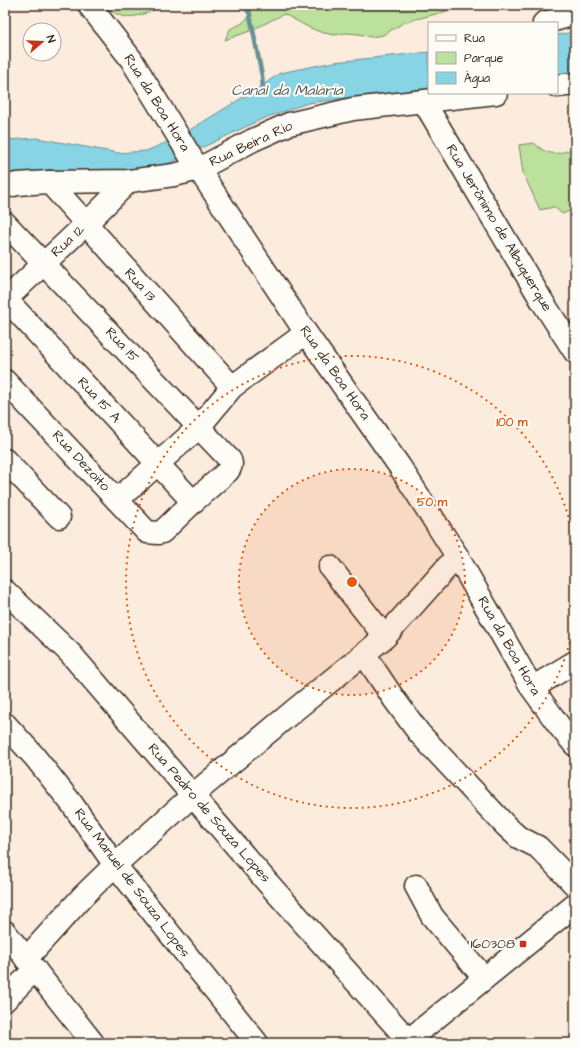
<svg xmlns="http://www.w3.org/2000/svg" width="580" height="1048" font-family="'Architects Daughter',sans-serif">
<rect width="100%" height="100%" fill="#fbecde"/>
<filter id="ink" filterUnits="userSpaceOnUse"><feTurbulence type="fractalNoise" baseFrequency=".025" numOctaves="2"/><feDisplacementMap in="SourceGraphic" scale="8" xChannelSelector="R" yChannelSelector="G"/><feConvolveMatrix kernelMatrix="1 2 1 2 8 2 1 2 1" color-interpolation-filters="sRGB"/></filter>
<g filter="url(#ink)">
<g fill="#bbe19c" stroke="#7b865d">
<path d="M105,5H120L129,10L133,5H165C144,14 124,26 105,5Z"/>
<path d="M200,5H470L405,22L383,35L371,37L359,34L346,33L334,35L320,32L308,27L284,14L250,31L225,40L230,29L241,24L250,16L242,8Z"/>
<path d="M534,143C549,157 557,155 575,148V209L562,214L554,207L540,210L523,173L519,145Z"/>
</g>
<g fill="#86d4e4" stroke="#689095">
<path d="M575,32V72L557,75V35Z"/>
<path d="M429,52V89L378,94L308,103L262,119L170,163L145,173L5,176V140L37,138L118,153L146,151L172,140L193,128L263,85L280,73L334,62Z"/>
</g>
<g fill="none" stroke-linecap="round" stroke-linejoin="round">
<path stroke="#689095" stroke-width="4.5" d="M248,5L262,76L263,90"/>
<g stroke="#3b2a1e" stroke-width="25">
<g id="minor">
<path d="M89,5L131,59L192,159L306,333L400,467L457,556L532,688L560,727L575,745"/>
<path d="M544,23L575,14"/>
<path d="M557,86L575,84"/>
<path d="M424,102L542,301L575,352"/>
<path d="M49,182L232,387"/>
<path d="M5,187L17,184L49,182L129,181L174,175L199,169L253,140L289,124L353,109L496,93"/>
<path d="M5,223L230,460C232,464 231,467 228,471L193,502L162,532L158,533L147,532L5,381"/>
<path d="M5,298L193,502"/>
<path d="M5,300L86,224L129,181"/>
<path d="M5,460L59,517"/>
<path d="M117,500L199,427L232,387L306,333"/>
<path d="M330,567L385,637"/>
<path d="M5,591L70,653L267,882L408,1040"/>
<path d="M364,654L394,699L419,733L506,826L518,837L538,847L575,885"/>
<path d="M532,688L575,662"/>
<path d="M5,724L34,756L72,804L115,865L257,1043"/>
<path d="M416,886L432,916L484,978"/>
<path d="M5,932L93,1043"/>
<path d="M26,959L83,896L115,865L193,795L297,708L385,637L457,556"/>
<path d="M5,1000L35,969"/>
</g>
</g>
<g stroke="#3b2a1e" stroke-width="25">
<path id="major" d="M405,1043L575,905"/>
</g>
<use href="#minor" stroke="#fdfcf7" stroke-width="22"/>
<use href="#major" stroke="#fdfcf7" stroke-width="22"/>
</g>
</g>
<circle cx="352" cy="582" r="113" fill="#e8590c" fill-opacity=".12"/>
<g fill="none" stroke="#e8590c" stroke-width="2" stroke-dasharray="2 4">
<circle cx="352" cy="582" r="113"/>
<path d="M575 619A226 226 0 1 1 575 545"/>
</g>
<rect fill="#c8321e" stroke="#fdfcf7" stroke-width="1.5" x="519" y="940" width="8" height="8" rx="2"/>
<g text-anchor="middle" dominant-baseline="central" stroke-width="4" stroke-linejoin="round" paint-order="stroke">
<g font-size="14" fill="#3b2a1e" stroke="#fdfcf7">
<text transform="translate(157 103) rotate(58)">Rua da Boa Hora</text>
<text transform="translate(251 144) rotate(-25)">Rua Beira Rio</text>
<text transform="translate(499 228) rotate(59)">Rua Jerônimo de Albuquerque</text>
<text transform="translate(68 241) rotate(-43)">Rua 12</text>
<text transform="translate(140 285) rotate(48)">Rua 13</text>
<text transform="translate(122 345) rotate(47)">Rua 15</text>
<text transform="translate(335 373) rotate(55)">Rua da Boa Hora</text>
<text transform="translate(99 400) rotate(47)">Rua 15 A</text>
<text transform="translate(81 461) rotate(47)">Rua Dezoito</text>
<text transform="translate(509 646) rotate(60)">Rua da Boa Hora</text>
<text transform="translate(209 813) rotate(49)">Rua Pedro de Souza Lopes</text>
<text transform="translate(132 883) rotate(53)">Rua Manuel de Souza Lopes</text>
</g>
<g font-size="14" fill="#3b2a1e" stroke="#fdfcf7" text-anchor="end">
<text x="515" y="944">160308</text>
</g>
<g font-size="15" font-style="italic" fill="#525d59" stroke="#fdfcf7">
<text x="287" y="90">Canal da Malária</text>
</g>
</g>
<circle cx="352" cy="582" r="6" fill="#e8590c" stroke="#fdfcf7" stroke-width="2"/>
<g font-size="12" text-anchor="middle" font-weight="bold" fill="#e8590c" stroke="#fdfcf7" stroke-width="4" stroke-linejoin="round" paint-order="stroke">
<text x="512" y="426">100 m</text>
<text x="432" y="506">50 m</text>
</g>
<rect width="580" height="1048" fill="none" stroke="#fdfcf7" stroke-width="20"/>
<rect x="10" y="10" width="560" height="1028" fill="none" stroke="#3b2a1e" stroke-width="1.5" filter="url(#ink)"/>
<rect x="428" y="22" width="130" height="72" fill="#fdfcf7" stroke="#afa8a0"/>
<rect x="436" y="35" width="20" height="6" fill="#fdfcf7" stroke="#afa8a0"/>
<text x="464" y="42" font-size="12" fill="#3b2a1e">Rua</text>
<rect x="436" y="52" width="20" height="12" fill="#bbe19c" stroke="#afa8a0"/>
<text x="464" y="62" font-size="12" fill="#3b2a1e">Parque</text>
<rect x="436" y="72" width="20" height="12" fill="#86d4e4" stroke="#afa8a0"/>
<text x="464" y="82" font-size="12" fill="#3b2a1e">Água</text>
<g transform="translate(42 42) rotate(71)"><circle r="19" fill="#fdfcf7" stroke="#afa8a0"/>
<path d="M0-3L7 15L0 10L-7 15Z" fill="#c8321e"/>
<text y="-6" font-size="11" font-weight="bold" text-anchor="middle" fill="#3b2a1e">N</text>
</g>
</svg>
